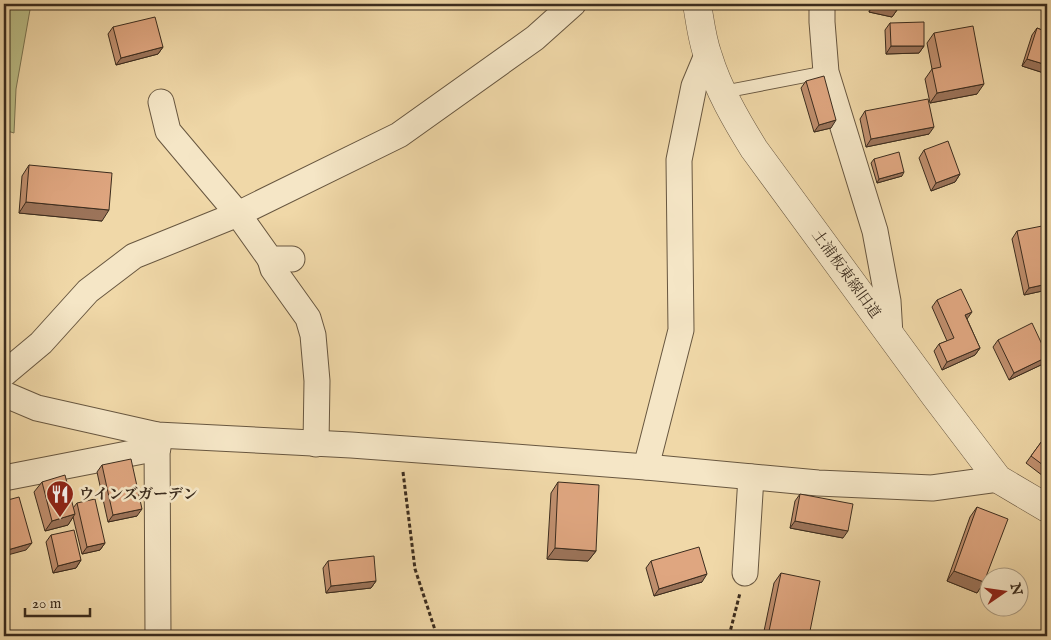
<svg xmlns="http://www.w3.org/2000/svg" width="1051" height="640" font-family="'IM FELL English','Noto Serif JP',serif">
<rect width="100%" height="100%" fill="#f0d8a8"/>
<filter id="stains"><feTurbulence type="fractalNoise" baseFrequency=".004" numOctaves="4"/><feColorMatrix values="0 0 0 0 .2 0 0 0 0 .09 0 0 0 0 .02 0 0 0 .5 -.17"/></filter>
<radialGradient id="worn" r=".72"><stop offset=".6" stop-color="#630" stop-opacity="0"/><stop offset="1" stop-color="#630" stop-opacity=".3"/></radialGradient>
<path fill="#bbbe87" stroke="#7b7552" d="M4,4H31L16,89L14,133L4,130Z"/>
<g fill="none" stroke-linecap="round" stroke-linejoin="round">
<g stroke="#685740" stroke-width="14">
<path id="service" d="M723,92L826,72"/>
</g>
<g stroke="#685740" stroke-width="27">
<g id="minor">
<path d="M822,4V22L826,72L875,231L888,301L890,335"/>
<path d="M161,102L168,131L238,214L270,259H292"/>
<path d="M270,259L273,269L308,318L313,335L317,381L316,444"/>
<path d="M4,374L41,343L88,291L134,256L238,214L399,135L535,38L573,4"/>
<path d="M4,394L37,408L157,435L351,445L515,457L646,467L818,483L932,488L998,479"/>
<path d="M157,435L158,636"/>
<path d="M646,467L681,330L679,160L694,86L707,55"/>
<path d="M4,478L158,448"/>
<path d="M745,573L751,477"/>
</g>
</g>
<g stroke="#685740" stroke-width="29">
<path id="tertiary" d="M697,4C700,21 702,40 708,56C718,89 736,120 754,149L935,396L998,479L1047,508"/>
</g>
<g stroke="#3b2c1e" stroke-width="3" stroke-dasharray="4 2.5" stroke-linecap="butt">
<path d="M403,472L415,569L437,636"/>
<path d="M729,636L740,593"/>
</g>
<use href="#service" stroke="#f5e6c6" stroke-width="12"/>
<use href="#minor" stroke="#f5e6c6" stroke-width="25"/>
<use href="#tertiary" stroke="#f5e6c6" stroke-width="28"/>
</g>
<g fill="#c08f6e" stroke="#3b2c1e">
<path d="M871,4H899L897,10L892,17L869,12Z"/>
<path d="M890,23L924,46L919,53L886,54L885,30Z"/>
<path d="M113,27L163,47L158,54L116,65L108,34Z"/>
<path d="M1037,28L1047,32V74L1022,66L1032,35Z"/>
<path d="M934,33L977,94L930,103L925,79L932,69L927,43Z"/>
<path d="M806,81L831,128L814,132L801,88Z"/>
<path d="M865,111L929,134L866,147L860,119Z"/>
<path d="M924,150L960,174L955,182L931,191L919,158Z"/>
<path d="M874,159L902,176L877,183L871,163Z"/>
<path d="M29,165L102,221L19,213L22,176Z"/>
<path d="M1017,231L1047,290L1024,295L1012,239Z"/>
<path d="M937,300L967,319L980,348L975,355L942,370L934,351L939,344L947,341L932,307Z"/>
<path d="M998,340L1047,355V358L1043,364L1009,380L993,347Z"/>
<path d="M1047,365V378L1043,371Z"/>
<path d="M1047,434V479L1026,463Z"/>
<path d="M102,465L137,516L108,522L97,472Z"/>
<path d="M42,482L73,508L77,503L105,543L100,550L82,554L73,517L68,525L45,531L34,492Z"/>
<path d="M558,482L596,551L588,561L547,559L551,493Z"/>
<path d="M800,494L843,538L790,528L795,501Z"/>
<path d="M977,507L984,582L977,593L947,581L970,517Z"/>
<path d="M51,535L81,560L76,568L53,573L46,542Z"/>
<path d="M328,561L376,581L371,588L326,593L323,568Z"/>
<path d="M651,561L702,582L654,596L646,568Z"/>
<path d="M781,573L809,636H763L774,583Z"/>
</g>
<g fill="#9c745a" stroke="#3b2c1e">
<path d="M836,4H858L855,8L834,6Z"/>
<path d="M874,4L897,10L892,17L869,12Z"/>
<path d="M891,46H924L919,53L886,54Z"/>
<path d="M163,47L158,54L116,65L121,58Z"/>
<path d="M1027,59L1047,65V74L1022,66Z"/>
<path d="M984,84L977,94L930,103L937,93Z"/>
<path d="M836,120L831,128L814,132L819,125Z"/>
<path d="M934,127L929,134L866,147L871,139Z"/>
<path d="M904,172L902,176L877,183L879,179Z"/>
<path d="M960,174L955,182L931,191L936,183Z"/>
<path d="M26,202L109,210L102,221L19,213Z"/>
<path d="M1047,284V290L1024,295L1029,288Z"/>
<path d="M972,312L967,319L965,315Z"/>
<path d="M980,348L975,355L942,370L947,362Z"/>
<path d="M1047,357L1043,364L1009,380L1014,373Z"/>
<path d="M142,509L137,516L108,522L113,515Z"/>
<path d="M75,514L68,525L45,531L52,521Z"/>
<path d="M795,521L848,531L843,538L790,528Z"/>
<path d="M32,543L26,550L4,556V551Z"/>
<path d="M105,543L100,550L82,554L87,547Z"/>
<path d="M555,548L596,551L588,561L547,559Z"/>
<path d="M81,560L76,568L53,573L58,566Z"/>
<path d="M954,571L984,582L977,593L947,581Z"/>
<path d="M707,574L702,582L654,596L659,589Z"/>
<path d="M376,581L371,588L326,593L331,586Z"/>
</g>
<g fill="#dfa680" stroke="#3b2c1e">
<path d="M874,4H899L897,10Z"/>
<path d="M155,17L163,47L121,58L113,27Z"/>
<path d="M924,22V46H891L890,23Z"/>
<path d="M973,26L984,84L937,93L932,69L941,67L934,33Z"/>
<path d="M1037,28L1047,32V65L1027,59Z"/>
<path d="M824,76L836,120L819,125L806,81Z"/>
<path d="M928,99L934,127L871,139L865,111Z"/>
<path d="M948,141L960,174L936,183L924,150Z"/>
<path d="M899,152L904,172L879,179L874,159Z"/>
<path d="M29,165L112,173L109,210L26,202Z"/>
<path d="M1047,225V284L1029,288L1017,231Z"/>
<path d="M961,289L972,312L965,315L980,348L947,362L939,344L954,338L937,300Z"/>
<path d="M1032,323L1047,355V357L1014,373L998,340Z"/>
<path d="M1047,434V468L1031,456Z"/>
<path d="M131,459L142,509L113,515L102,465Z"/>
<path d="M65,475L75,514L52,521L42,482Z"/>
<path d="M558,482L599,485L596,551L555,548Z"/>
<path d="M800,494L853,504L848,531L795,521Z"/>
<path d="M19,497L32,543L4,551V501Z"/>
<path d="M95,499L105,543L87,547L77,503Z"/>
<path d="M977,507L1008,519L984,582L954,571Z"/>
<path d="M74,530L81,560L58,566L51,535Z"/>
<path d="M699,547L707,574L659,589L651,561Z"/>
<path d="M374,556L376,581L331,586L328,561Z"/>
<path d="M781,573L820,581L809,636H768Z"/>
</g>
<defs>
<g id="restaurant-pin" transform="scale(1.4375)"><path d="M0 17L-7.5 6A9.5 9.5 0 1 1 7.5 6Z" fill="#8f2418" stroke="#f5e6c6"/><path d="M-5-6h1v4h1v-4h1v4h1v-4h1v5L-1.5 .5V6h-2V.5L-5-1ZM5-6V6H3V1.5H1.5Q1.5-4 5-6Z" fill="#fff"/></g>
</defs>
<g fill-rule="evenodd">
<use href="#restaurant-pin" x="60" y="494"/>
</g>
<g text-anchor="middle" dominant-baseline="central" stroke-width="5" stroke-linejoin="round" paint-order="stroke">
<g font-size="15" fill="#3b2c1e" stroke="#f5e6c6">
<text transform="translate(846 274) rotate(54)">土浦板東線旧道</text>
</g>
<g font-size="15" font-weight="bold" fill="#3b2c1e" stroke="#f5e6c6" text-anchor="start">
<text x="79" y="494">ウインズガーデン</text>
</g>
</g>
<rect width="1051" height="640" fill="none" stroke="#f0d8a8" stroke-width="20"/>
<rect x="5" y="5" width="1041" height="630" fill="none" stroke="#3b2c1e" stroke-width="2.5"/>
<rect x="10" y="10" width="1031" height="620" fill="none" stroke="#3b2c1e"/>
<g transform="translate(1004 592) rotate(77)"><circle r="24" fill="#f5e6c6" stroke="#ab9c83"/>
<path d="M0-4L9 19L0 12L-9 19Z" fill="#8f2418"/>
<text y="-8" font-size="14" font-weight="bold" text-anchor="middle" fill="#3b2c1e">N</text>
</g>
<path d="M25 608v8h65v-8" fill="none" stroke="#3b2c1e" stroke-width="2.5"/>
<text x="32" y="608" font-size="15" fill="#3b2c1e" stroke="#f5e6c6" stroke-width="4" paint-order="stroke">20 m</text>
<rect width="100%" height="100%" filter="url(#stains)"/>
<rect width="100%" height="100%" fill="url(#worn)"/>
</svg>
